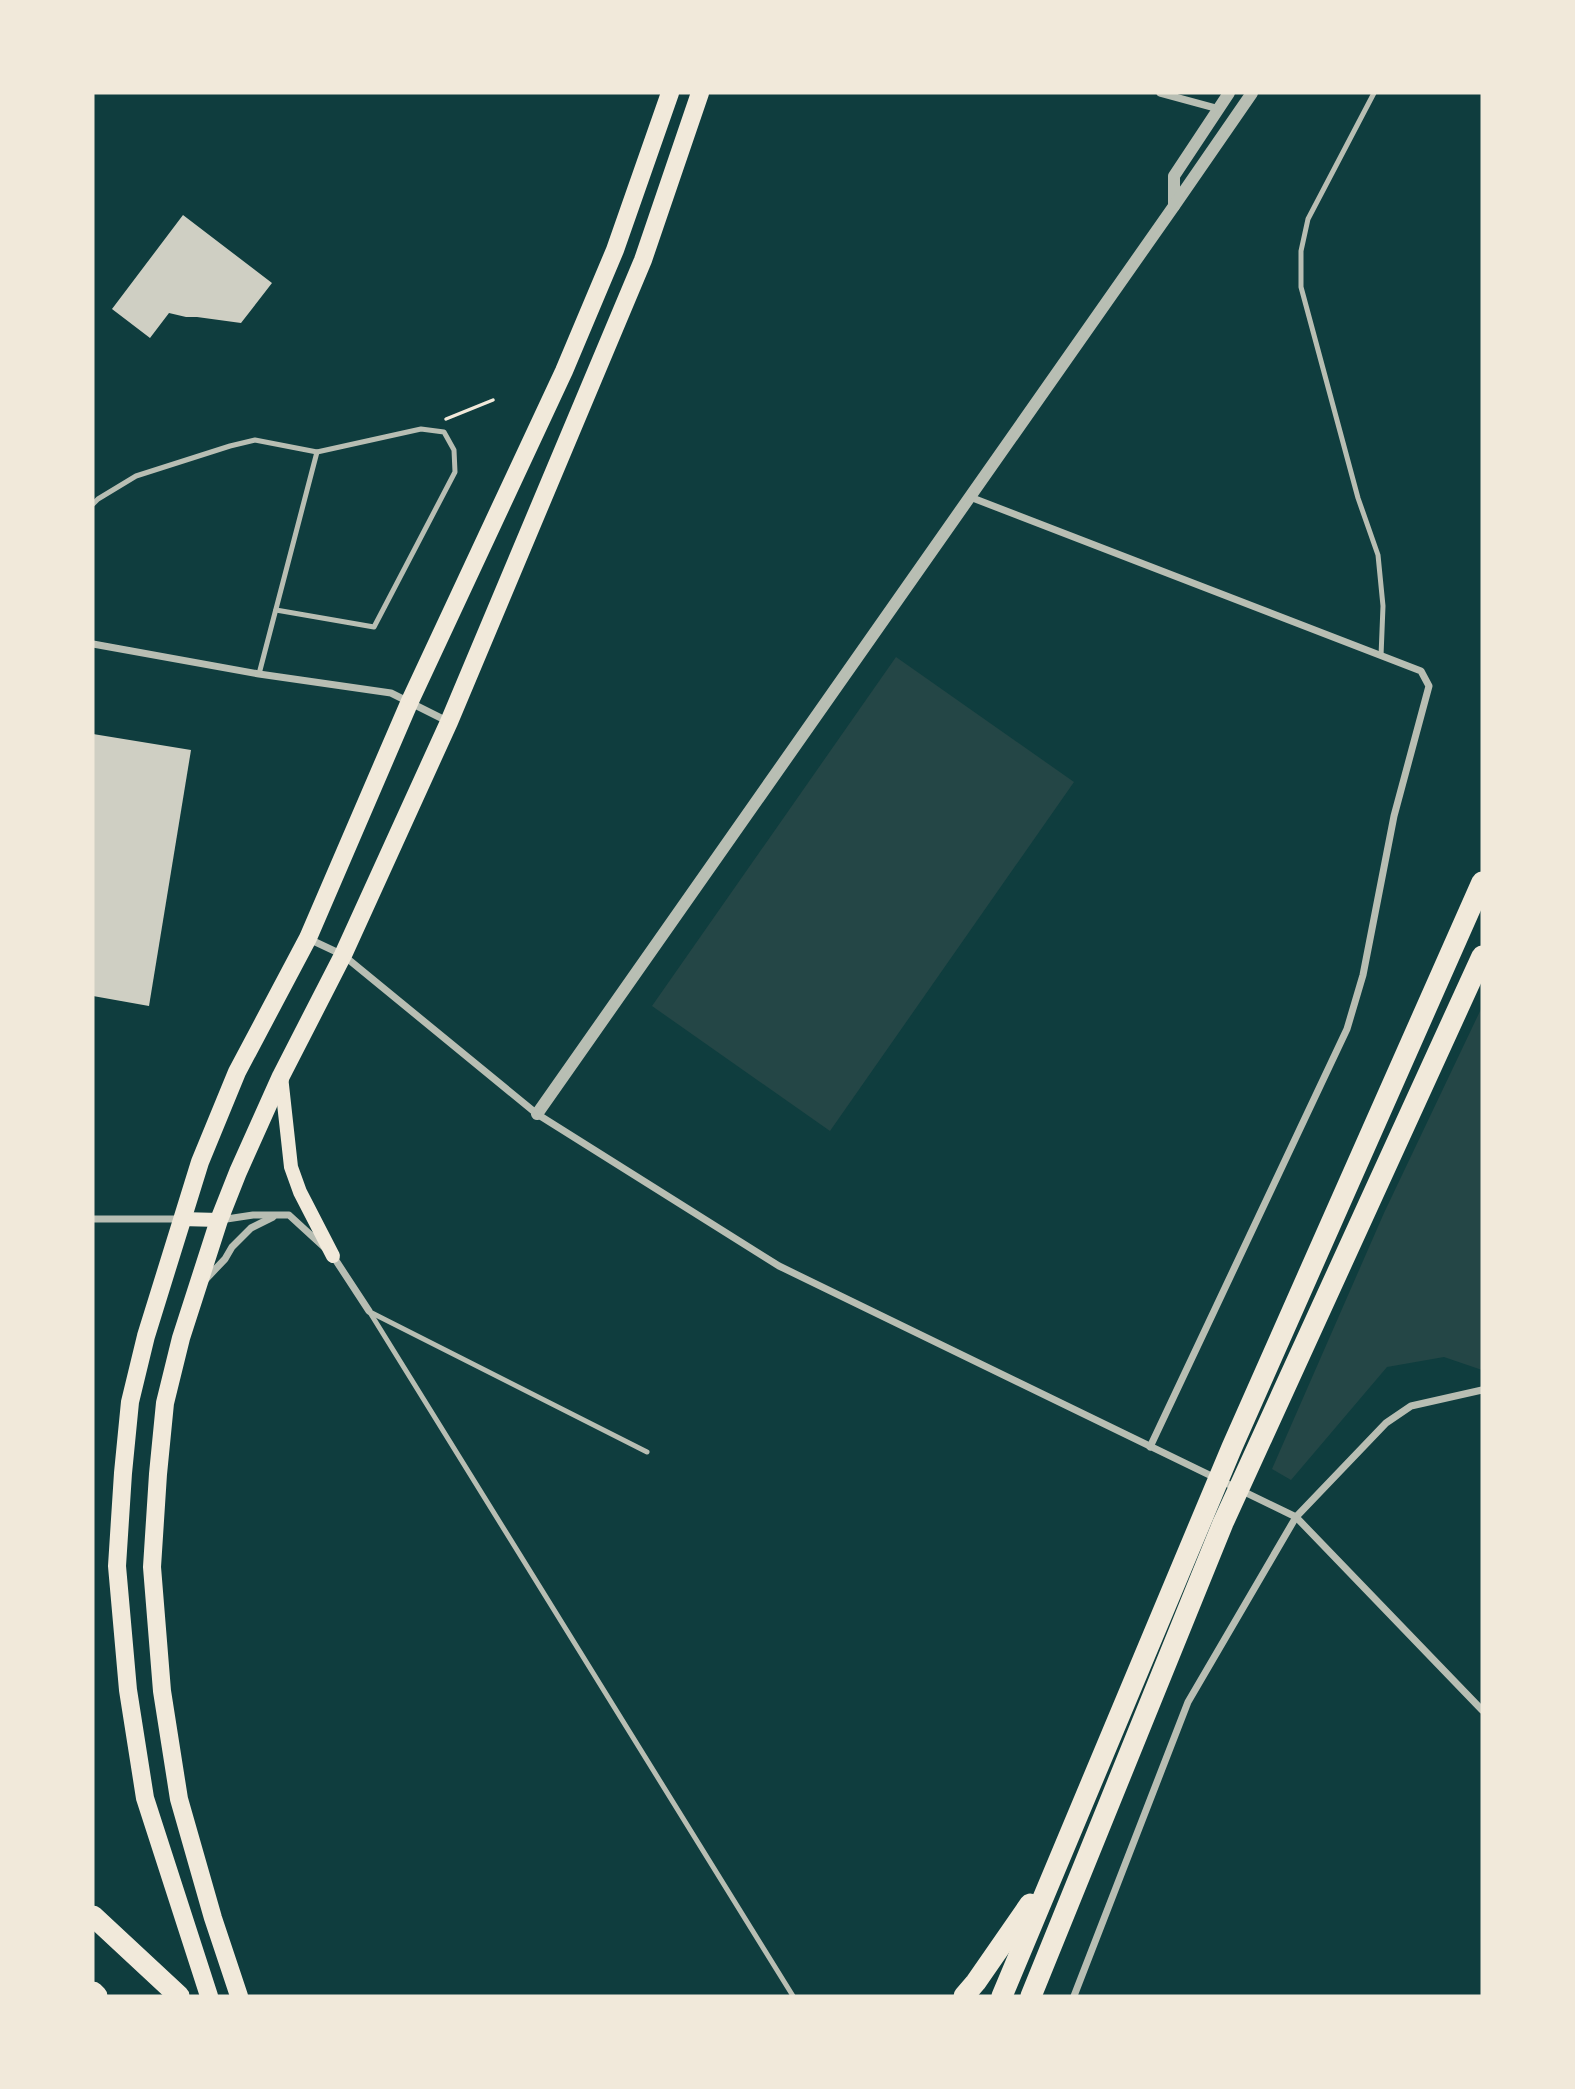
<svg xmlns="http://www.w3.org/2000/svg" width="1575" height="2089" font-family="'PT Sans',sans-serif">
<rect width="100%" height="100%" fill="#0f3d3e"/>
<g fill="#244646">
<path d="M896,657L1074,782L830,1131L652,1006Z"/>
<path d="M1482,1007V1370L1444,1357L1387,1367L1291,1480L1272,1469L1384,1213Z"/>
</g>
<g fill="#cfcfc3">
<path d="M183,215L272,283L241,323L197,317H186L169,313L150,338L112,309Z"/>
<path d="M93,734L191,750L149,1006L93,996Z"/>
</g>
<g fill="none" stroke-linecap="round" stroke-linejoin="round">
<path stroke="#f1e9da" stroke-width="3.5" d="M446,419L493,400"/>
<g stroke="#b8beb3" stroke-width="5">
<path d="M1374,93L1308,219L1301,251V287L1358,498L1378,555L1383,606L1381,656"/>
<path d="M93,504L98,499L136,476L230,446L255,440L317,452L421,429L444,432L454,450L455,472L374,627L276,610"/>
<path d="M259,674L317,452"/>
<path d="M369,1311L793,1996"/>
<path d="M372,1313L647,1452"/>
</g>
<g stroke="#b8beb3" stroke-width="7">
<path d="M1160,93L1219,109"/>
<path d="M970,497L1421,671L1429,686L1394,816L1363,975L1347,1029L1150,1447"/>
<path d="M93,644L259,674L391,693L449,722"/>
<path d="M309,939L343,955L537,1114L779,1266L1296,1517L1482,1710"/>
<path d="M93,1219H180"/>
<path d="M220,1220L253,1215H289L325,1248"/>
<path d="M333,1256L369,1311"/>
<path d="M206,1279L225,1259L232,1247L251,1228L273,1217"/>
<path d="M1074,1996L1188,1702L1296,1517L1386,1423L1411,1406L1482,1390"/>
</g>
<g stroke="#b8beb3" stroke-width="12">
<path d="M1174,206V176L1229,93"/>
<path d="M537,1114L1174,206L1252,93"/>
</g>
<g stroke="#f1e9da" stroke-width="14">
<path d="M281,1076L291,1167L300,1192L333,1256"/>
<path d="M181,1219L219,1220"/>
</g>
<g stroke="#f1e9da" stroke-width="18">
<path d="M209,1996L145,1798L128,1690L117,1566L123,1473L130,1402L146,1336L200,1162L237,1072L308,938L410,701L564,371L615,250L670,93"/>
<path d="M239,1996L213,1918L179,1799L162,1691L152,1567L158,1474L165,1403L181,1338L219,1220L238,1172L281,1076L343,955L449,722L643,260L700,93"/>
</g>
<g stroke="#f1e9da" stroke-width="21">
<path d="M93,1916L179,1996"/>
<path d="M93,1992L97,1996"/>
<path d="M964,1996L976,1982L1030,1904"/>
<path d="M1002,1996L1232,1447L1482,882"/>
<path d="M1031,1996L1223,1523L1482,956"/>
</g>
</g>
<rect width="1575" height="2089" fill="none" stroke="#f1e9da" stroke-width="189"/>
</svg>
